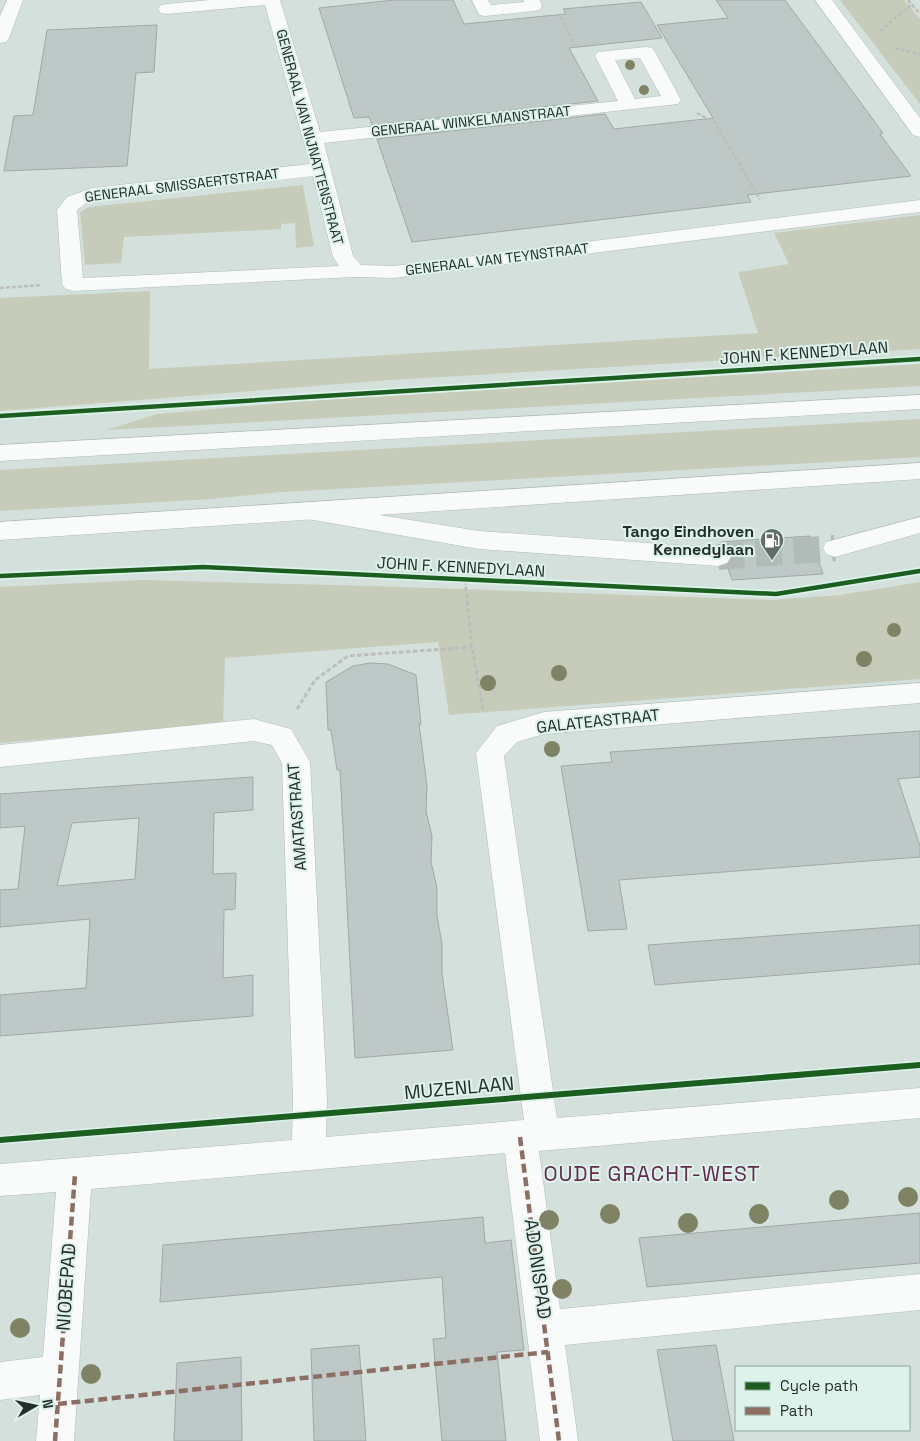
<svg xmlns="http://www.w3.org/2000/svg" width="920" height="1441" font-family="'Space Grotesk',sans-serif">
<rect width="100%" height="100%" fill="#d4e0dc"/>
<g fill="#c7ccba">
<path d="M840,0H904L920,19V104Z"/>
<path d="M303,185L314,246L296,248L295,223L281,224V229L124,237L121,263L85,265L80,212L89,207Z"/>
<path d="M920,215V349L390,380L0,411V298L150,291L149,369L758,333L738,272L789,264L774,233Z"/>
<path d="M920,364V386L106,430L157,414L316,400Z"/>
<path d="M920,419V457L280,492L212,499L0,511V470Z"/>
<path d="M142,580L372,586L771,600L840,595L920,582V679L449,715L438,642L225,658L223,724L0,743V587Z"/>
</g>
<g fill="#bec8c7" stroke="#a0a9a8" fill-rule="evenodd">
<path d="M394,0H453L464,24L566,14L563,9L641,2L662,38L569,48L598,101L372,125L369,117L354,118L319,8Z"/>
<path d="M716,0H785L883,133L880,134L911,176L747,195L751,202L412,242L377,139L605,114L614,129L713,118L657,25L728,18Z"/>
<path d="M157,25L154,72L136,73L127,166L4,171L14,116L33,115L47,30Z"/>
<path d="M810,536L823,574L732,580L727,565L733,556L729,550L722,547L721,542Z"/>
<path d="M370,663L388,664L416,675L421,724H419L427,786L426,811L432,836L431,862L437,888V916L442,944V973L453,1050L355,1058L340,770H337L331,730H328L326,682L353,666Z"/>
<path d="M920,731V777L898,779L920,846V857L619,880L627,929L588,931L561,766L612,762L610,752Z"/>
<path d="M253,777V810L214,813L213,874L236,873L235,909L224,910L223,978L253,975V1016L0,1036V995L86,988L90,919L0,927V890L18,889L25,826L0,828V794ZM139,818L135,879L57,886L72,823Z"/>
<path d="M920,925V964L655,985L648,945Z"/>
<path d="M920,1213V1263L647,1287L639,1238Z"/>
<path d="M483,1217L485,1243L511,1240L524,1350L497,1352L506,1441H442L433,1339L446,1338L442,1277L160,1302L163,1245Z"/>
<path d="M359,1345L366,1441H314L311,1349Z"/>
<path d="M716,1345L734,1441H673L657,1350Z"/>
<path d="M241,1357L242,1441H174L177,1363Z"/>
</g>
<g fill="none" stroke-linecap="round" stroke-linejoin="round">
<path stroke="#b1bcb9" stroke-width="26" stroke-dasharray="26 12" stroke-linecap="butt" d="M718,557L835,548"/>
<g stroke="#b2bcb9" stroke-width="1">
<g id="minor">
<path d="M7,0H23L9,38L6,42L0,43V16Z"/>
<path d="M210,0H280L320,132L618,101L595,56L598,52L646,47L652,48L655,52L681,100L678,104L324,143L353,256L361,265L394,266L920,200V212L394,278L355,277L73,291L66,289L62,285L57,210L67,197L92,188L310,164L265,5L167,14L161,13L158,9L161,5L167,4ZM640,58L661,96L635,99L615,60ZM313,176L333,257L339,266L83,278L77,210L88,202Z"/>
<path d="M472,0H488L491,5L524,2V0H540L542,6L540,10L534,11L485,16L479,15Z"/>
<path d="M815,0H832L920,118V137L913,135Z"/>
<path d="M311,504L479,531L718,548L727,551L731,557L727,563L718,566L479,549L302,518L299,512L302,506Z"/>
<path d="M920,517V533L835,557L826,554L823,548L826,542Z"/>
<path d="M920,683V703L544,734L517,742L504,756L557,1118L920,1088V1118L539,1151L560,1309L920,1274V1310L565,1345L578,1441H540L505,1153L91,1189L74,1441H36L40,1395L0,1400V1362L43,1357L56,1192L0,1196V1164L292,1140L293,1099L282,763L272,745L254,741L0,767V745L254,719L291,729L310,762L327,1099L326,1137L524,1120L476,753L497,726L544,712Z"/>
</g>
</g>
<g stroke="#b2bcb9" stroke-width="1">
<g id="major">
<path d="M920,395V409L0,461V445Z"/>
<path d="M920,463V479L0,540V522Z"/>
</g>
</g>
<g stroke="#bbbebd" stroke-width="2.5" stroke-dasharray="4 2" stroke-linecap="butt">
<path d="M908,0L920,14"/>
<path d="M561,17L577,49"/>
<path d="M880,31L912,4"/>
<path d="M895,48L920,54"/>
<path d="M697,113L714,122L760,199"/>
<path d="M0,288L42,285"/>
</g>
<g stroke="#bbbebd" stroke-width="3" stroke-dasharray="4.5 2.5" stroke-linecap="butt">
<path d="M465,580L472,647L483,710"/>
<path d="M297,709L315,680L348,656L472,647"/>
</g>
<use href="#minor" fill="#f9fafa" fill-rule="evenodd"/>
<use href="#major" fill="#f9fafa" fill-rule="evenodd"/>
<g stroke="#8d6e63" stroke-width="4.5" stroke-dasharray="9 4.5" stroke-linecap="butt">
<path d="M520,1137L559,1441"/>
<path d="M58,1404L548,1352"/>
<path d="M55,1441L75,1174"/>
</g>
<g stroke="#dcf2eb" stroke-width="8">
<g id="cycleway-far1">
<path d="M0,416L920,359"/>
<path d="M0,576L203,567L776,594L920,571"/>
</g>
</g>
<g stroke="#dcf2eb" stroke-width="9">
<path id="cycleway" d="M0,1140L920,1065"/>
</g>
<use href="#cycleway-far1" stroke="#1b5e20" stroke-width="4.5"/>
<use href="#cycleway" stroke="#1b5e20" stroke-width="6"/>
</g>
<g fill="#7f8363">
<circle cx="630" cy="65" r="5"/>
<circle cx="644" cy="90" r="5"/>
<circle cx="894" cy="630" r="7"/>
<circle cx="864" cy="659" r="8"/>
<circle cx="559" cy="673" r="8"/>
<circle cx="488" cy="683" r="8"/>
<circle cx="552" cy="749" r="8"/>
<circle cx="908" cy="1197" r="10"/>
<circle cx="839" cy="1200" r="10"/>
<circle cx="610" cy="1214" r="10"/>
<circle cx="759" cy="1214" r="10"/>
<circle cx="549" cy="1220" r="10"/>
<circle cx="688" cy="1223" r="10"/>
<circle cx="562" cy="1289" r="10"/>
<circle cx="20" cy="1328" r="10"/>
<circle cx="91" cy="1374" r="10"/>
</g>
<defs>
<g id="fuel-pin" transform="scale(1.25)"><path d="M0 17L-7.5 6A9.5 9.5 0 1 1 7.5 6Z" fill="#636c6a" stroke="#dcf2eb"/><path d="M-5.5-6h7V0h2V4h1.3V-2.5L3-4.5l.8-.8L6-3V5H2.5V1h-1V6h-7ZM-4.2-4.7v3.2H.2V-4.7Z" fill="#fff"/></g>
</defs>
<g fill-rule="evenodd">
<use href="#fuel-pin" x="772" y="540"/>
</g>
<g text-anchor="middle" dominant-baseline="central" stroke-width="4" stroke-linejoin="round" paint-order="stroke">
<g font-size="14" fill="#262e2c" stroke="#dcf2eb">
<text transform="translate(471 121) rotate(-6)">GENERAAL WINKELMANSTRAAT</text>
<text transform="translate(310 137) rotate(75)">GENERAAL VAN NIJNATTENSTRAAT</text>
<text transform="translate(182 185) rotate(-7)">GENERAAL SMISSAERTSTRAAT</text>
<text transform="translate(497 259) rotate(-7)">GENERAAL VAN TEYNSTRAAT</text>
</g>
<g font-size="16" fill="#262e2c" stroke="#dcf2eb">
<text transform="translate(804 353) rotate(-4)">JOHN F. KENNEDYLAAN</text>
<text transform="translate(461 567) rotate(3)">JOHN F. KENNEDYLAAN</text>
<text transform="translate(598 721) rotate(-6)">GALATEASTRAAT</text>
<text transform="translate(297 817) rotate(-94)">AMATASTRAAT</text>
</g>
<g font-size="16" font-weight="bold" fill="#262e2c" stroke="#dcf2eb" text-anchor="end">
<text x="754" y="531">Tango Eindhoven<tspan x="754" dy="18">Kennedylaan</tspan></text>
</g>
<g font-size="19" fill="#262e2c" stroke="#dcf2eb">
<text transform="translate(459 1088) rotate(-5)">MUZENLAAN</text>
<text transform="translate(538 1269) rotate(82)">ADONISPAD</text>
<text transform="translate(66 1287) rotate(-86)">NIOBEPAD</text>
</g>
<g font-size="21" letter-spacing="1" fill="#65284e" stroke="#dcf2eb">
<text x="652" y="1173">OUDE GRACHT-WEST</text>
</g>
</g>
<rect x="735" y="1366" width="175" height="65" fill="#dcf2eb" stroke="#93a49f"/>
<rect x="745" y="1382" width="25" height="8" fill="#1b5e20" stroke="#93a49f"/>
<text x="780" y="1391" font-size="15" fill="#262e2c">Cycle path</text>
<rect x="745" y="1407" width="25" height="8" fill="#8d6e63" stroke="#93a49f"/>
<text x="780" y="1416" font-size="15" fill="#262e2c">Path</text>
<g transform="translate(35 1406) rotate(81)" stroke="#dcf2eb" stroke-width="4" paint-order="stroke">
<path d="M0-4L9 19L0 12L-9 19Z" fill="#262e2c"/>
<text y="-8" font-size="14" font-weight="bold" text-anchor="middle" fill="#262e2c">N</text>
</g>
</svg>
